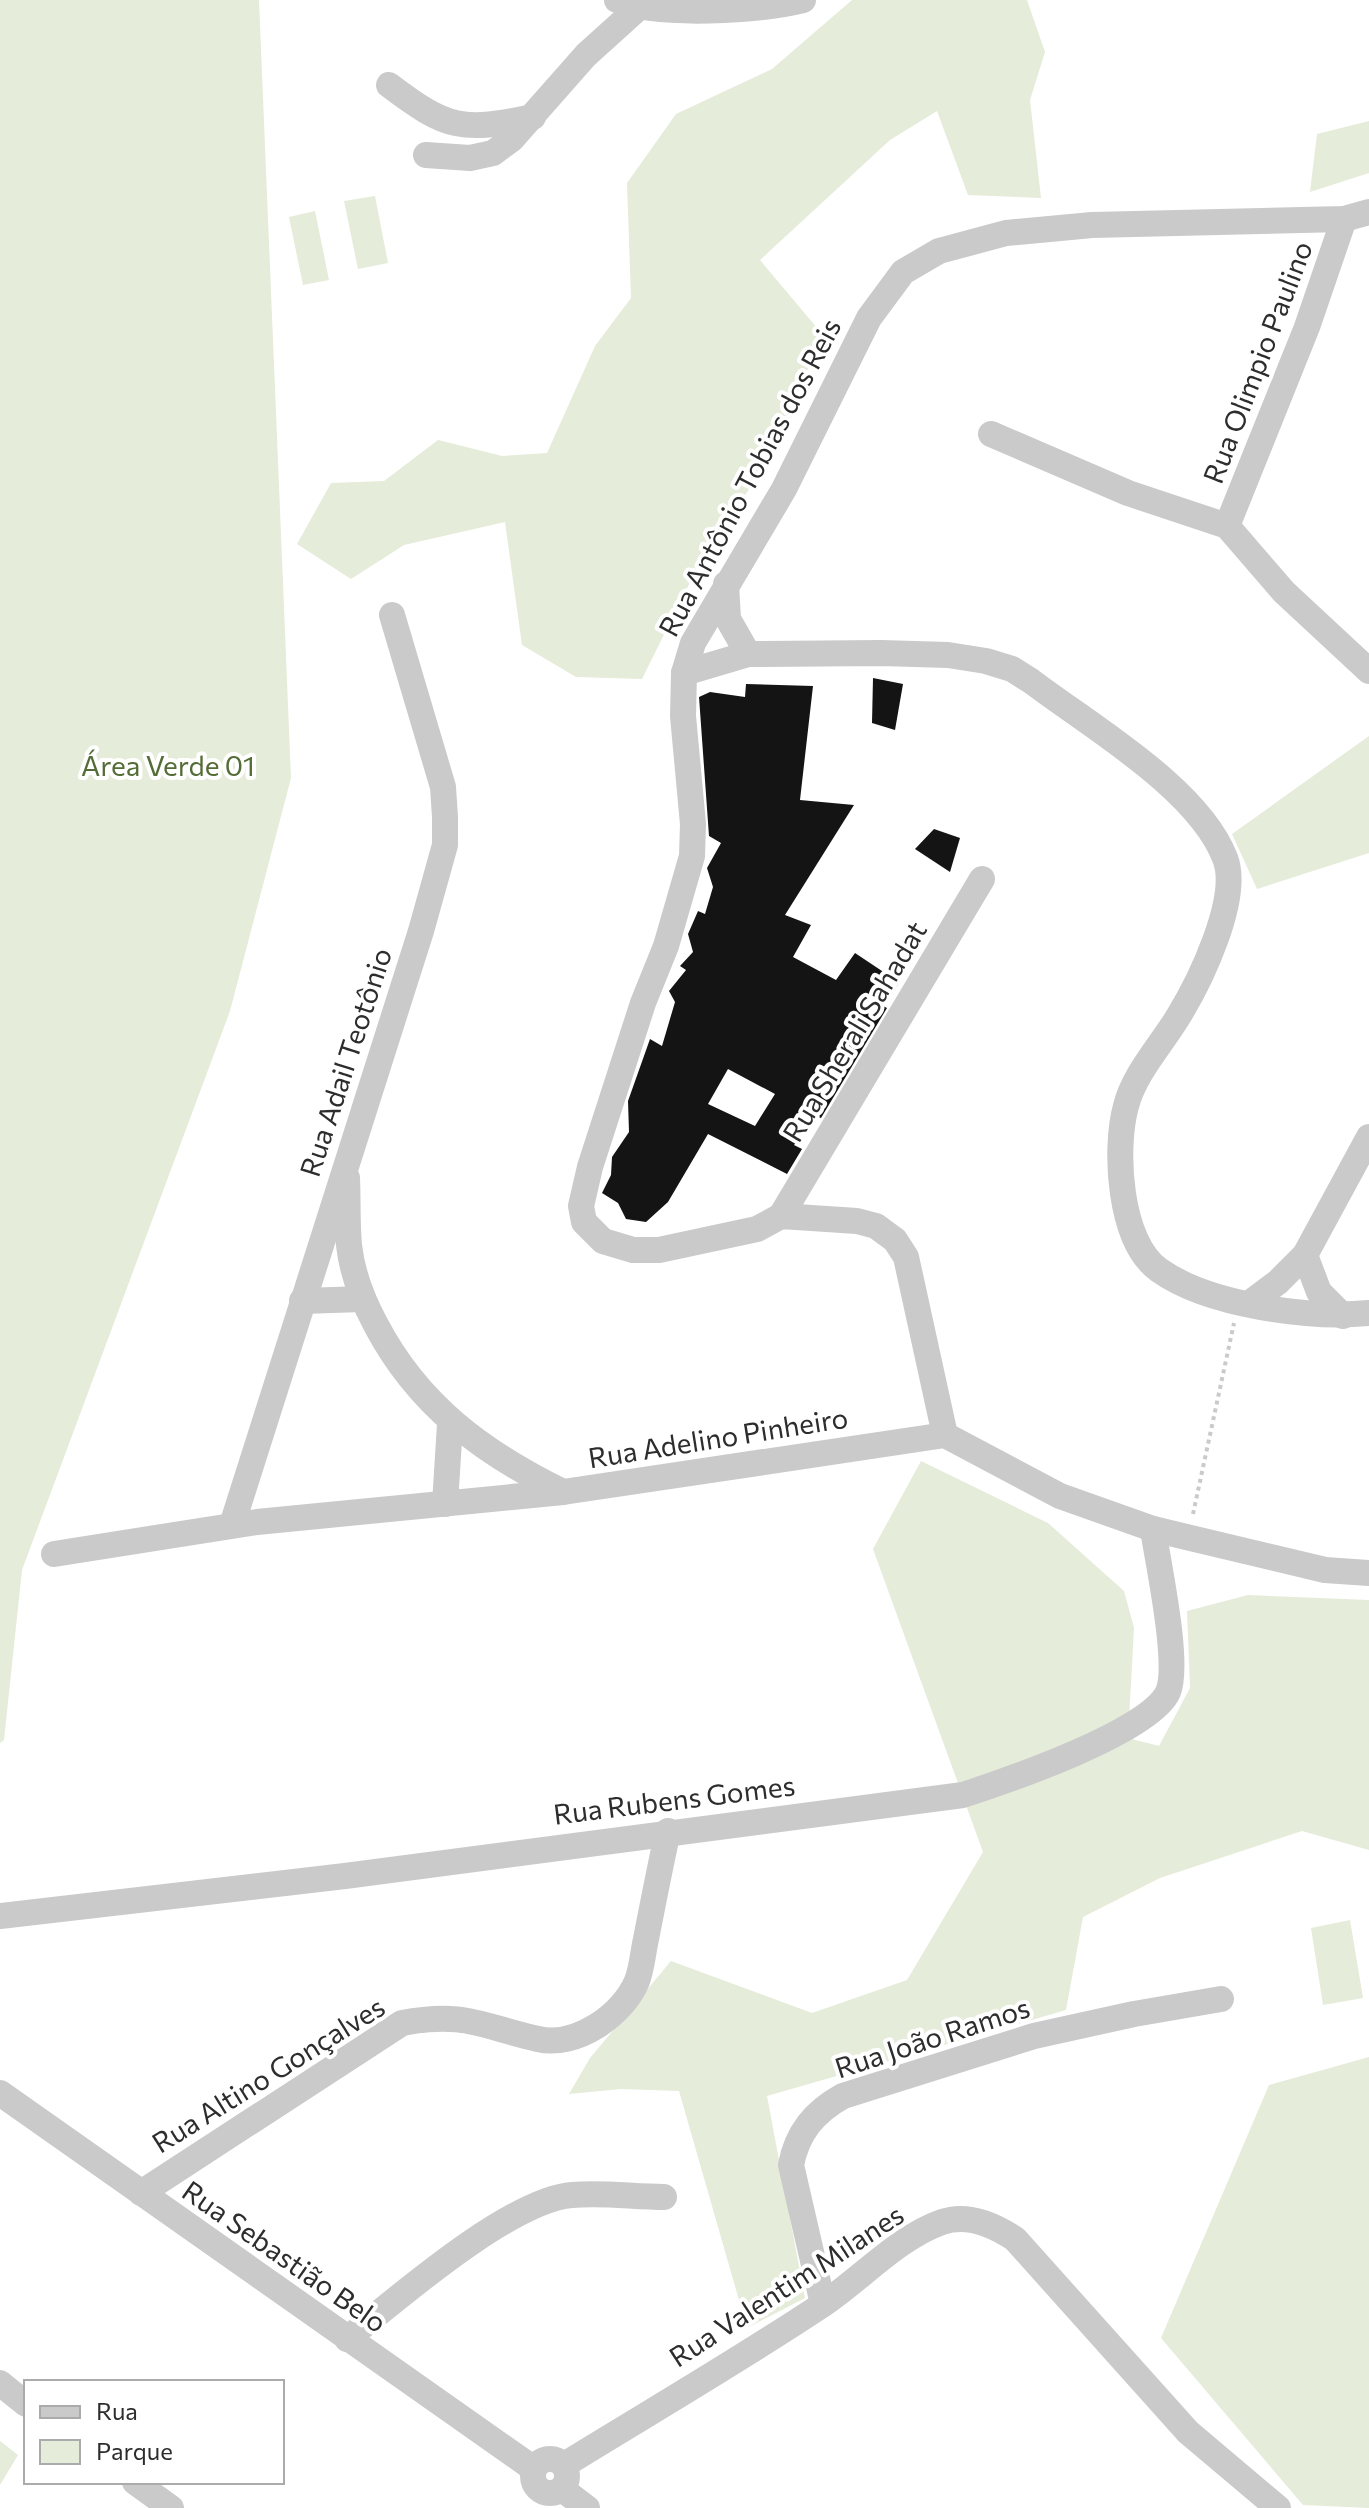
<svg xmlns="http://www.w3.org/2000/svg" width="1369" height="2508" font-family="Commissioner,sans-serif">
<rect width="100%" height="100%" fill="#fff"/>
<g fill="#e5ecd9">
<path d="M0,0H259L291,778L230,1011L22,1570L4,1740L0,1743Z"/>
<path d="M852,0H1027L1045,52L1030,100L1041,198L968,195L937,111L890,140L760,260L823,335L763,469L702,558L642,679L576,677L522,645L505,522L404,545L351,579L297,544L331,483L384,481L438,440L502,456L547,453L595,346L631,298L627,183L676,114L772,69Z"/>
<path d="M1369,121V173L1310,192L1317,134Z"/>
<path d="M375,196L388,263L358,269L344,201Z"/>
<path d="M315,211L329,280L303,285L289,217Z"/>
<path d="M1369,736V853L1257,889L1232,834Z"/>
<path d="M921,1461L1048,1523L1124,1591L1134,1628L1128,1738L1159,1746L1190,1688L1187,1611L1248,1595L1369,1600V1850L1302,1831L1160,1878L1083,1917L1066,2010L767,2096L805,2298L747,2328L679,2091L621,2089L569,2094L590,2058L671,1961L812,2013L907,1980L983,1852L873,1549Z"/>
<path d="M1350,1920L1363,1998L1323,2005L1311,1928Z"/>
<path d="M1369,2057V2508L1303,2505L1161,2338L1269,2085Z"/>
<path d="M0,2441L18,2455L0,2485Z"/>
</g>
<g fill="#141414" fill-rule="evenodd">
<path d="M873,678L903,684L895,730L872,723Z"/>
<path d="M746,684L813,686L800,800L854,805L785,915L811,925L793,957L836,980L855,953L900,983L879,1004L887,1008L821,1118L818,1117L794,1145L802,1149L787,1174L708,1134L668,1202L646,1222L626,1219L618,1203L602,1193L611,1175L612,1157L629,1132L628,1101L650,1039L662,1046L675,1002L669,991L686,970L680,966L693,952L688,934L698,911L705,914L713,887L707,868L721,843L709,836L699,697L710,692L745,697ZM728,1069L775,1094L755,1126L708,1104Z"/>
<path d="M934,829L960,838L950,872L915,849Z"/>
</g>
<g fill="none" stroke-linecap="round" stroke-linejoin="round">
<path stroke="#cacaca" stroke-width="4" stroke-dasharray="4 4" stroke-linecap="butt" d="M1193,1514L1234,1323"/>
<g stroke="#cacaca" stroke-width="26">
<path d="M617,0C660,17 758,11 803,0"/>
<path d="M389,85C447,129 462,132 533,117"/>
<path d="M426,155L470,158L493,153L512,139L586,55L638,8"/>
<path d="M991,434L1128,493L1227,526L1284,592L1369,671"/>
<path d="M1227,526L1307,327L1344,219"/>
<path d="M726,584L728,619L748,654"/>
<path d="M684,673L748,654L881,653L948,655L986,661L1012,669L1031,681C1090,726 1198,788 1225,858C1241,898 1199,983 1178,1017C1161,1045 1134,1074 1126,1106C1114,1149 1119,1242 1159,1270C1208,1305 1310,1319 1369,1313"/>
<path d="M347,1178C348,1200 347,1223 349,1245C352,1273 363,1301 376,1325C418,1405 483,1453 563,1492"/>
<path d="M781,1216L982,879"/>
<path d="M302,1301L363,1299"/>
<path d="M1250,1303L1278,1282L1305,1255"/>
<path d="M1343,1316L1319,1292L1305,1255L1369,1137"/>
<path d="M945,1435L906,1257L895,1240L876,1226L857,1221L781,1216L757,1229L659,1250H633L603,1241L584,1222L581,1206L590,1167L643,1003L666,946L692,856L693,824L683,716L684,673L693,643L784,489L869,318L903,272L939,251L1006,233L1092,225L1344,219L1369,212"/>
<path d="M445,1504L450,1424"/>
<path d="M232,1525L421,931L445,845V817L443,787L392,615"/>
<path d="M54,1554L257,1522L563,1492L945,1435L1060,1496L1153,1529L1325,1570L1369,1573"/>
<path d="M0,1916L345,1876L963,1795C1006,1781 1150,1732 1168,1692C1180,1664 1158,1563 1153,1529"/>
<path d="M0,2093L534,2469"/>
<path d="M141,2193L402,2023C464,2011 481,2026 538,2039C576,2048 623,2015 637,1981C642,1968 643,1952 646,1939C653,1903 660,1867 668,1831"/>
<path d="M823,2304L791,2165C797,2133 814,2112 843,2096L1034,2036L1134,2014L1221,1999"/>
<path d="M347,2339C398,2298 510,2200 572,2195C602,2192 634,2197 664,2197"/>
<path d="M0,2383L26,2404"/>
<circle cx="550" cy="2476" r="17"/>
<path d="M564,2465C650,2412 738,2361 822,2305C861,2279 897,2238 942,2222C968,2213 994,2225 1015,2239L1188,2432L1278,2508"/>
<path d="M135,2482L171,2508"/>
<path d="M562,2489L587,2508"/>
</g>
</g>
<g text-anchor="middle" dominant-baseline="central" stroke-width="8" stroke-linejoin="round" paint-order="stroke">
<g font-size="28" fill="#2d2d2d" stroke="#fff">
<text transform="translate(1257 362) rotate(-69)">Rua Olimpio Paulino</text>
<text transform="translate(749 477) rotate(-62)">Rua Antônio Tobias dos Reis</text>
<text transform="translate(854 1031) rotate(-59)">Rua Sherali Sahadat</text>
<text transform="translate(345 1062) rotate(-72)">Rua Adail Teotônio</text>
<text transform="translate(718 1437) rotate(-9)">Rua Adelino Pinheiro</text>
<text transform="translate(674 1799) rotate(-7)">Rua Rubens Gomes</text>
<text transform="translate(932 2037) rotate(-18)">Rua João Ramos</text>
<text transform="translate(268 2074) rotate(-32)">Rua Altino Gonçalves</text>
<text transform="translate(285 2256) rotate(35)">Rua Sebastião Belo</text>
<text transform="translate(786 2285) rotate(-33)">Rua Valentim Milanes</text>
</g>
<g font-size="28" fill="#546d37" stroke="#fff">
<text x="168" y="765">Área Verde 01</text>
</g>
</g>
<rect x="24" y="2380" width="260" height="104" fill="#ffffff" stroke="#ababab" stroke-width="2"/>
<rect x="40" y="2406" width="40" height="12" fill="#cacaca" stroke="#ababab" stroke-width="2"/>
<text x="96" y="2420" font-size="24" fill="#2d2d2d">Rua</text>
<rect x="40" y="2440" width="40" height="24" fill="#e5ecd9" stroke="#ababab" stroke-width="2"/>
<text x="96" y="2460" font-size="24" fill="#2d2d2d">Parque</text>
</svg>
